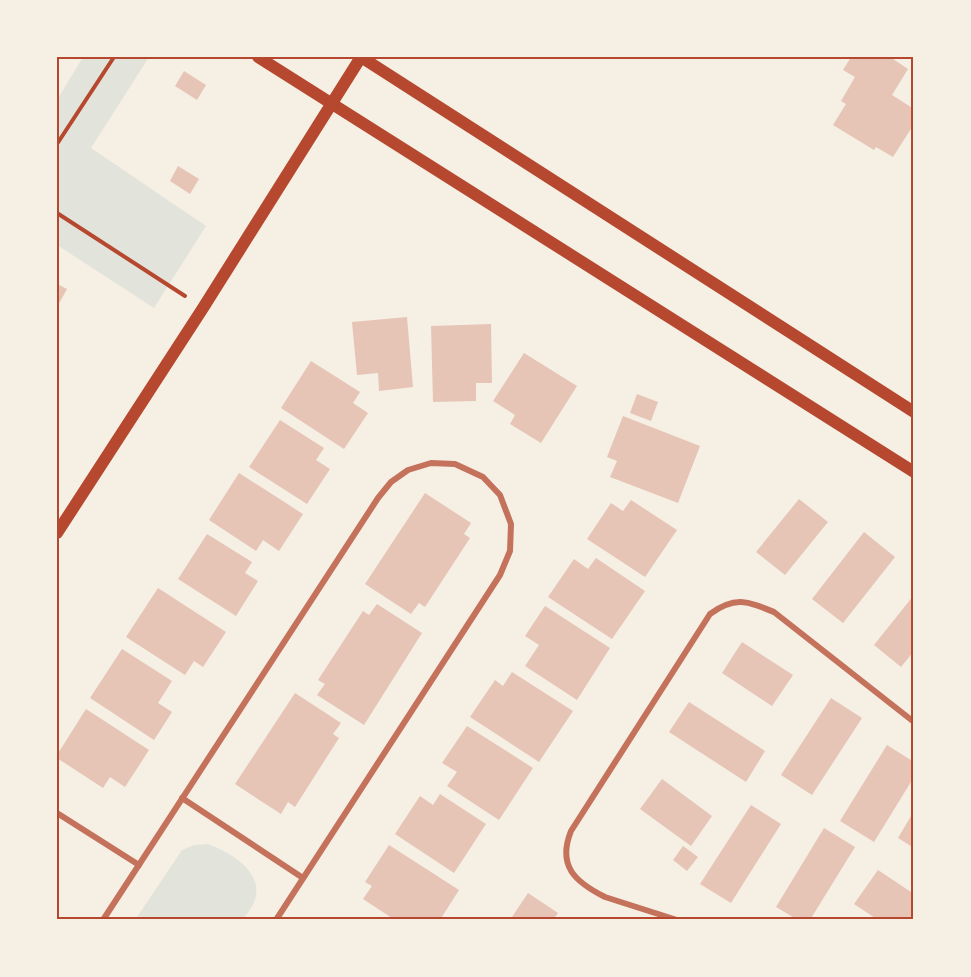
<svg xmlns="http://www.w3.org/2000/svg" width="971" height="977" font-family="'DejaVu Sans',sans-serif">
<rect width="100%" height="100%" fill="#f6efe4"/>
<g fill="#e2e4dc">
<path d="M83,57H149L91,148L206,226L154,308L57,245V100Z"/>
<path d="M208,844C229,852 260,869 256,895C255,904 248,912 243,920H135L182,850L194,845Z"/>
</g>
<g fill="#e6c5b7">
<path d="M851,57H890L908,69L892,95L914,109V124L893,157L876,147L874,150L833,125L846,104L841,101L855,77L843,70Z"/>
<path d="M184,71L206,85L197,100L175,86Z"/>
<path d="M178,166L199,179L190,194L170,181Z"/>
<path d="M57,284L67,289L57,307Z"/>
<path d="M407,317L413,387L379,391L378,373L357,375L352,322Z"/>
<path d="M491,324L492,383H476V401L433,402L431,326Z"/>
<path d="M524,353L577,386L541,443L510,424L515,415L493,401Z"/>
<path d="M311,361L360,392L353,403L368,413L344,449L281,408Z"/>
<path d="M637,394L658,402L651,421L630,413Z"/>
<path d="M623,416L700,446L678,503L610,477L617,461L607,457Z"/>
<path d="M280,420L324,448L316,460L330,469L307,504L249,467Z"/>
<path d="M239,473L303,514L279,551L263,540L256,551L209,520Z"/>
<path d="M425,493L471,523L464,534L470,538L425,607L419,603L411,614L365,584Z"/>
<path d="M799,499L828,522L785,575L756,552Z"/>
<path d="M631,500L677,530L645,577L587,539L611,503L623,511Z"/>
<path d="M864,532L895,557L843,623L812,599Z"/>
<path d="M207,534L252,562L245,573L258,581L236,616L178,579Z"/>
<path d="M596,558L645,591L612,639L548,597L574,559L588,569Z"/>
<path d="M158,588L226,632L203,667L194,661L185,675L126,637Z"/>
<path d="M914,595V651L901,667L874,645Z"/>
<path d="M377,604L422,633L364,725L317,695L325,684L318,680L363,611L369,615Z"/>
<path d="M545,606L610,648L577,700L525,666L539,645L525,636Z"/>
<path d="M742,642L793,675L772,706L722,673Z"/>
<path d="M122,649L172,681L158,703L172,712L154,740L90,698Z"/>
<path d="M512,672L573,711L539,762L470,717L495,680L503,686Z"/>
<path d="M295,693L341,723L333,734L339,738L295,807L288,802L281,814L235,784Z"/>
<path d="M831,698L862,718L812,795L781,775Z"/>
<path d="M689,702L765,751L746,782L669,732Z"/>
<path d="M86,709L149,750L125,787L110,777L103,788L57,758V755Z"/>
<path d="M467,726L533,768L499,820L447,786L457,772L442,763Z"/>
<path d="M887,745L914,762V777L874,842L840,821Z"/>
<path d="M662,779L712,816L691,846L640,809Z"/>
<path d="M440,794L486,824L454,873L395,834L420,796L433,805Z"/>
<path d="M751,805L781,824L731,903L700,884Z"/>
<path d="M914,811V848L898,838Z"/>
<path d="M824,828L855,847L810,920H798L776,907Z"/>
<path d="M389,845L459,890L440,920H395L363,899L372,886L365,882Z"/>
<path d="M683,846L698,857L687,871L673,860Z"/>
<path d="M878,870L914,894V920H878L854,904Z"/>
<path d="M528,893L558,913L553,920H510Z"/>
</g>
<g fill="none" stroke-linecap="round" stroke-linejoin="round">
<g stroke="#b5482f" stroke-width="4">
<path d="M57,144L114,57"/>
<path d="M57,213L185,296"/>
</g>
<g stroke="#c5725c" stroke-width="6">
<path d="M182,798L303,878"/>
<path d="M57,813L139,865"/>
<path d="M103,920L378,498L391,482L408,470L431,463L455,464L483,477L500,495L511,524L510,551L500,575L276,920"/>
<path d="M677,920L605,897C575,882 557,866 571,831L710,614C735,596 747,601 774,612L914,722"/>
</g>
<g stroke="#b5482f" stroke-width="12">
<path d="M258,57L914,472"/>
<path d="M361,57L914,412"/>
<path d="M57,533L203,308L361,57"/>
</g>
</g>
<rect width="971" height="977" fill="none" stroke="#f6efe4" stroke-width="117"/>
<rect x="58" y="58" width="854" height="860" fill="none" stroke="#b5482f" stroke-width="2"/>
</svg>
